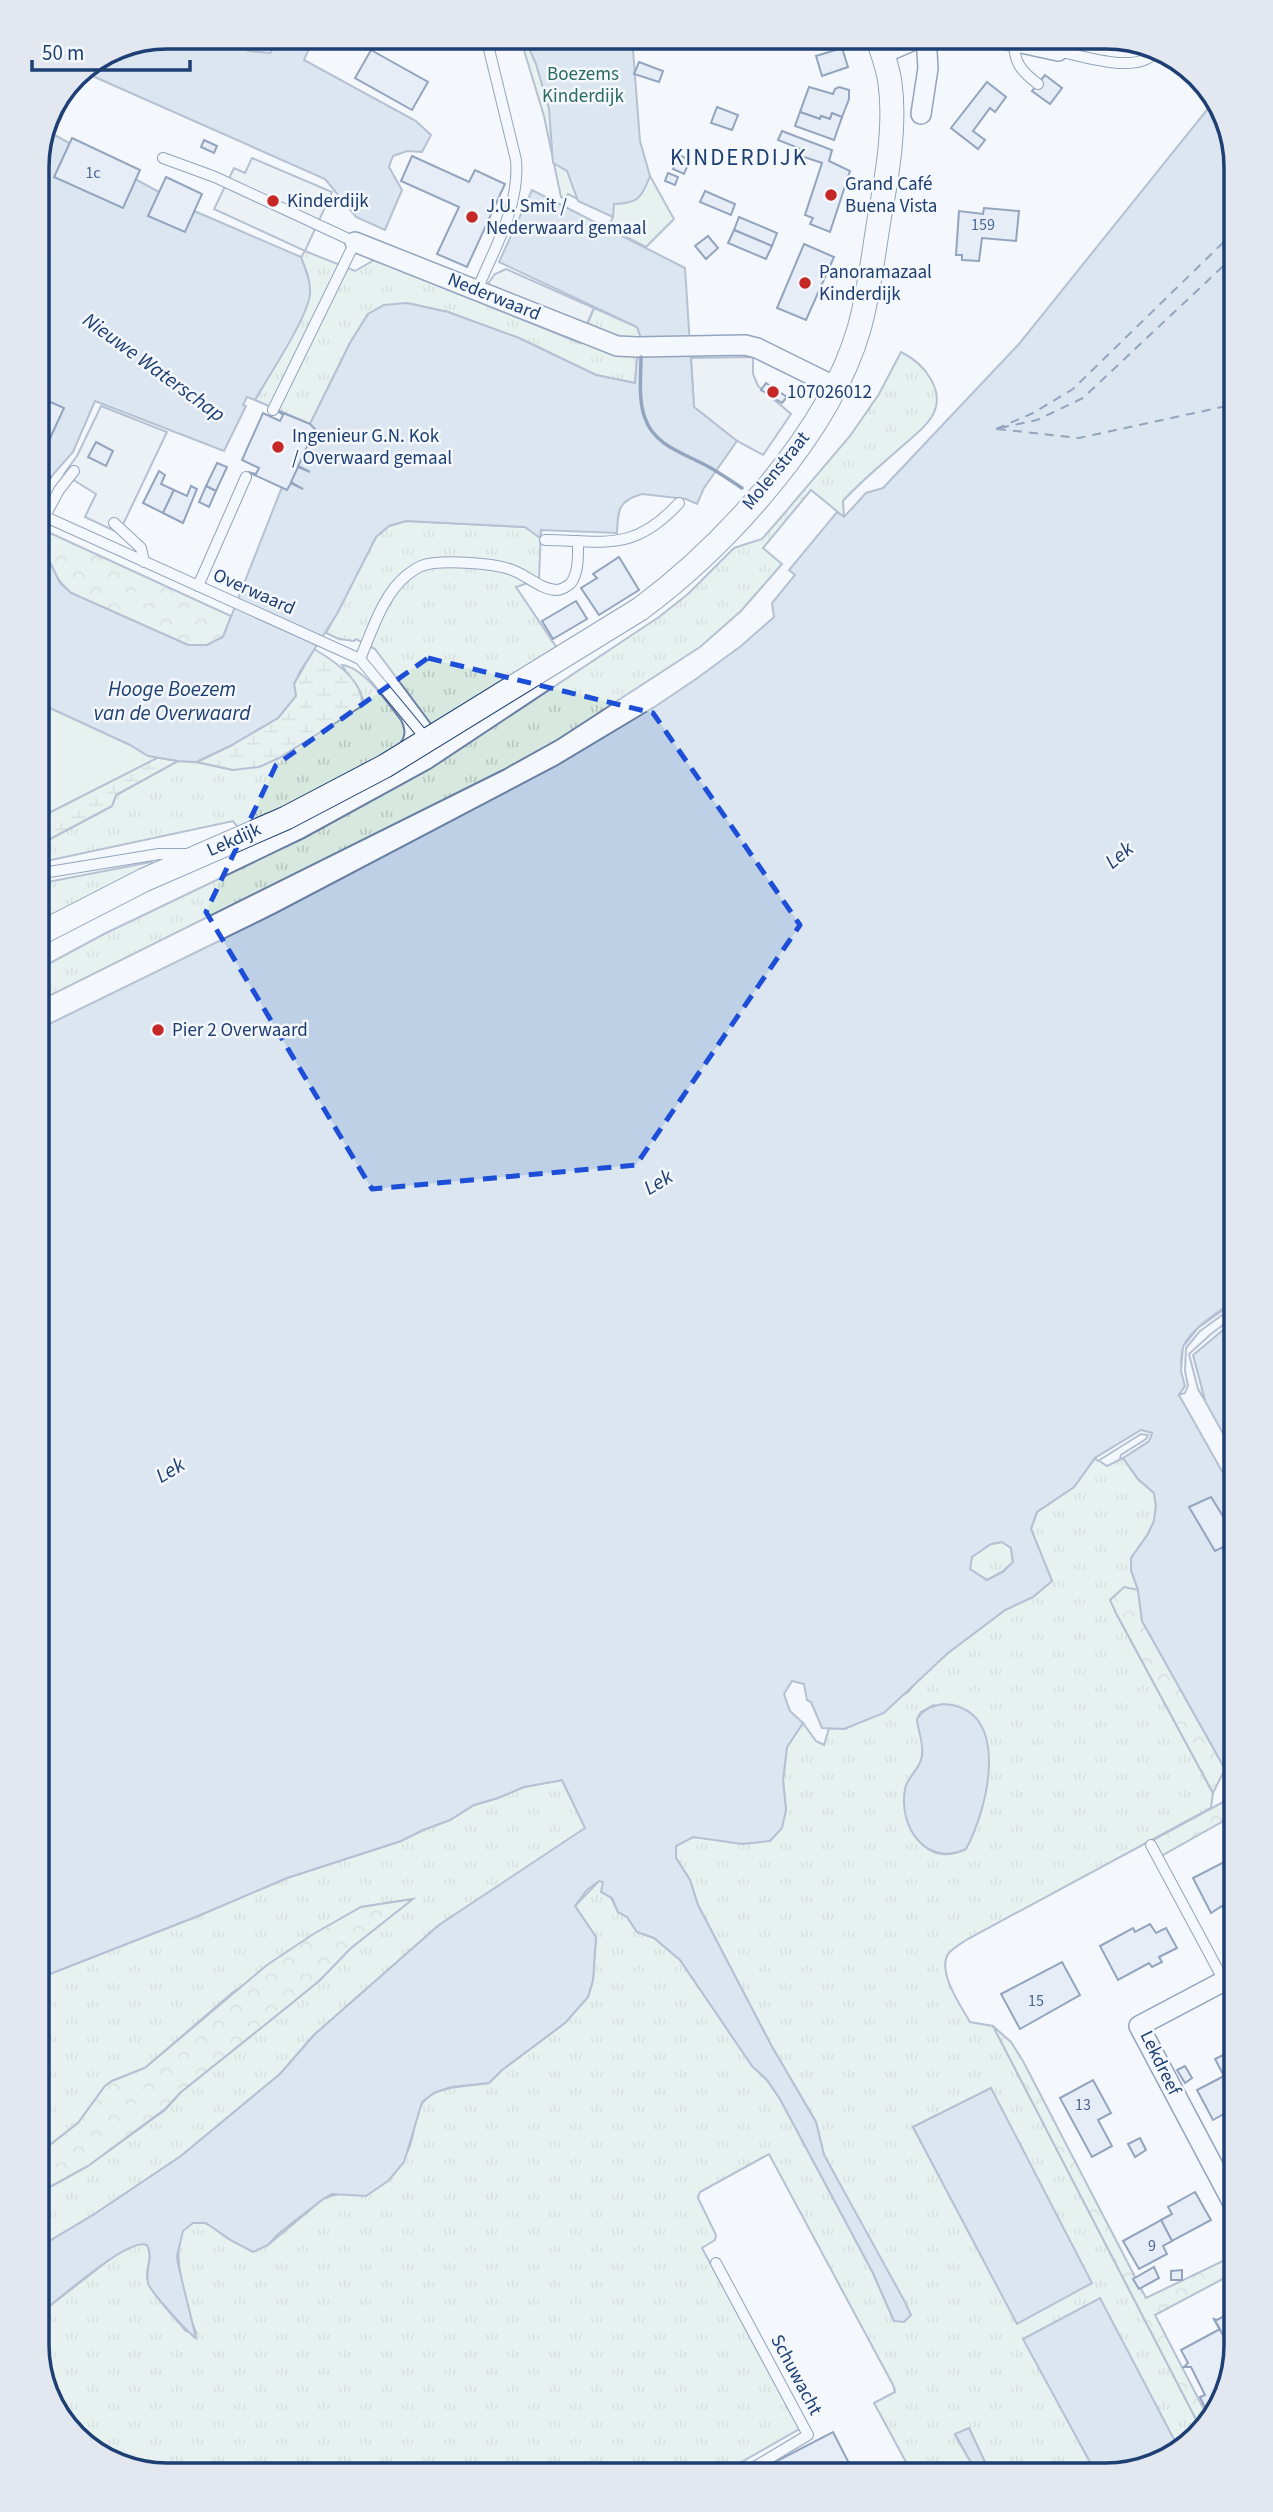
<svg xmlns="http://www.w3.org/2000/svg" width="1273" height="2512" font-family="'Source Sans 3',sans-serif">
<defs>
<pattern id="grass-tufts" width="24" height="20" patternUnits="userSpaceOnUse" patternTransform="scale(1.75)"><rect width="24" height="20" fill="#d7e8df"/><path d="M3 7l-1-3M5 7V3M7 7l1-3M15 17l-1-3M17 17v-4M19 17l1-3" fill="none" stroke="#b8c8c3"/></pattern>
<pattern id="forest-crowns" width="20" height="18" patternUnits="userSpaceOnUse" patternTransform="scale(1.75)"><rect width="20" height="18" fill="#d7e8df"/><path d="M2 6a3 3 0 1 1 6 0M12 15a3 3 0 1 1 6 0" fill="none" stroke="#b8c8c3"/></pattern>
<pattern id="wetland-marsh" width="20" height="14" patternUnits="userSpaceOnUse" patternTransform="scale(1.75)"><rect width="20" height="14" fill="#d7e8df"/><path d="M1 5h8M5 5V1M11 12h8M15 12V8" fill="none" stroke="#b8c8c3"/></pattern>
</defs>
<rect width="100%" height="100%" fill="#f4f7fb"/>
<g fill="url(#grass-tufts)" stroke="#687fa3" stroke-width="2" fill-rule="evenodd">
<path d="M82,71L54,134L49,132L75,74Z"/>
<path d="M305,251L355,271L374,260L580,343L594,308L637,327L640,335L641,357L637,359L635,383L596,375L519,338L448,312L407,303L368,314L350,343L310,424L255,400L297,328L308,276L301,257Z"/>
<path d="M901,352C924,363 948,392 931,418C923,430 910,439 899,449C880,466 860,482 843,501L844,517L811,490L763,548L782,564L741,611L700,647L557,740L503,770L37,1002V970L104,934L304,838L430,769L659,617L688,594L734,548L762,539L776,523L850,436L879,394Z"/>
<path d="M406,521L525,527L540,537L541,530L539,579L516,587L559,651L438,728L431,724L375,649L356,639L354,641L339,639L326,633L376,537L389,526Z"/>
<path d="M342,665C364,667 388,704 401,720C407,732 405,739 396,748L293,806L239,829L233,821L37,863V846L112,806L116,795L178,761L196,762L233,770L304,742L363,699Z"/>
<path d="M151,862L156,864L37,923V884Z"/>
<path d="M1095,1458L1107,1466L1123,1458L1138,1479L1154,1493L1156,1506L1154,1521L1148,1534L1131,1558V1570L1138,1590L1124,1588L1111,1600L1116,1613L1213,1793L1211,1808L966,1940C960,1944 952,1949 948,1954C937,1972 961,2006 970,2022L993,2026L1201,2429L1178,2447L1158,2411L1024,2339L1097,2475H991L969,2428L955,2435L978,2475H913L874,2403L895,2392L893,2385L769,2154L700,2192L698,2198L716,2235L715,2240L702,2248L801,2428L719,2475H158L88,2449L60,2412L45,2385L38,2354L47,2308L118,2253L141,2242L147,2245C154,2257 146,2265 147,2277C148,2291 176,2319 186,2331L196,2333C189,2315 156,2211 204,2223C215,2225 221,2236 231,2240C240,2245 257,2244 268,2245L323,2199C341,2190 373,2193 389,2179C398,2171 408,2153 411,2142C417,2123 415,2101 436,2092C453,2085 472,2086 489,2083L502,2070L565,2023L588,1997L593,1980L596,1937L575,1906L599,1881H603L618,1912L627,1917L637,1932L654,1938L680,1960L752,2065L767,2080L780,2099L873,2273L894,2321L910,2315L824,2155L816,2122L771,2045L698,1905L690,1880L676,1858L675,1846L693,1837L715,1839L786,1810L783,1780L787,1747L803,1723L816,1741L824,1745L829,1728L845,1729L908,1692L924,1673L948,1653L1005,1610L1033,1597L1052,1581L1031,1529L1037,1512L1074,1487ZM934,1705L966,1848C934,1865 919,1845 906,1818L922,1756L923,1744L917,1719L921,1712ZM991,2088L1017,2323L913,2127Z"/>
<path d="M1002,1542L1011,1548L1013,1562L1002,1572L987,1580L970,1569L971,1557L991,1544Z"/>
<path d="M562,1780L586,1829L439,1925L314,2035L280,2074L181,2156L93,2215L46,2243L37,2245V2194L88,2166L165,2110L181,2092L287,2007L319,1981L351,1948L412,1899L361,1907L232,1993L145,2068L112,2081L105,2086L78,2123L37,2155V1979L198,1916L287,1878L401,1841L423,1830L450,1820L474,1805L498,1798L524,1787Z"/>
</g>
<g fill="url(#forest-crowns)" stroke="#687fa3" stroke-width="2">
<path d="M37,527L231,616L223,637L207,645H188L71,593C54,578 37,550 37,527Z"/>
<path d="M1124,1587L1138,1590L1142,1621L1225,1769L1213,1793L1116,1613L1110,1600Z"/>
<path d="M1236,1795V1814L1161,1856L1153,1840Z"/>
<path d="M413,1899L351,1948L319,1981L287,2007L181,2092L165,2109L88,2166L37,2194V2155L78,2123L105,2086L112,2081L145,2068L267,1965L315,1933L361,1907Z"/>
<path d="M993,2026L1011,2042L1023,2061L1146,2298L1231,2257L1234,2273L1155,2315L1210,2421L1201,2429Z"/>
</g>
<g fill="url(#wetland-marsh)" stroke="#687fa3" stroke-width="2">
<path d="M314,649C333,660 365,681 362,706L279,758L259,767L233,770L197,762L230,746L278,718L296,696L294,684Z"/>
<path d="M37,702L148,756L178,761L116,795L112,806L37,846Z"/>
</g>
<g fill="#d7e8df" stroke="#687fa3" stroke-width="2">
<path d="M520,37H629L635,163L645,167L674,219L646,247L608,228L613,217L568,194L565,199L561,197L544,116Z"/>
<path d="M37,536L60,583L71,593L151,631L188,645L240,672L165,754L37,819Z"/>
</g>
<g fill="#e3e8f0" stroke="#687fa3" stroke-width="2">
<path d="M252,158L332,192L305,251L214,209L234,168L245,173Z"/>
<path d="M506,269L594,308L583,333L484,289L495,274Z"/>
<path d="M753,357V374L758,386L791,414L763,455L737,441L694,407L691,358Z"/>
<path d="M101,406L167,432L119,533L85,517L96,494L64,474L77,456Z"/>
</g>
<g fill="#bed0e5" stroke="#687fa3" stroke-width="2" fill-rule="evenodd">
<path d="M167,37H218L249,51L270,53L282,37H314L304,60L416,121L431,135L422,152L407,151L393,156L389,167L402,190L385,230L356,217L325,179L81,71L117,46Z"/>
<path d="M524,37H632L640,141L650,176C641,198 639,203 614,204L613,217L578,201L567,171L553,163L549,109L536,64Z"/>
<path d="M1214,101L1227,117L1236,167V1301C1221,1309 1188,1331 1183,1348C1179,1359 1182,1374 1185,1386L1179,1395L1236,1496V1764L1225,1769L1142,1621L1138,1590L1131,1570V1558L1148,1534L1154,1521L1156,1506L1154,1493L1138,1479L1123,1458L1149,1441L1152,1433L1141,1430L1095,1458L1074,1487L1037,1512L1031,1529L1052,1581L1033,1597L1005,1610L948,1653L884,1713L844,1729L822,1728L811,1702L807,1700L804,1684L792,1681L784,1694L790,1711L803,1723L787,1747L783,1780L786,1810L782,1828L770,1841L742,1844L693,1837L676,1846V1858L690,1880L698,1905L771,2045L816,2122L824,2155L905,2302L911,2315L904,2322L894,2321L873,2273L780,2099L767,2080L752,2066L680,1960L654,1938L637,1932L627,1917L618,1912L612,1898L601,1892L603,1882L599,1881L587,1890L575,1906L596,1937L593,1980L588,1997L565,2023L502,2070L489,2083L451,2087L434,2093L422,2102L404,2162L388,2181L366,2196L332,2194L323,2199L278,2234L268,2245L253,2252L232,2241L206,2223H193L183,2231L177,2256L178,2264L196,2338C189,2334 149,2290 148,2283C145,2269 154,2258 147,2245C129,2237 64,2295 47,2308L38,2354L37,2245L46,2243L93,2215L181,2156L280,2074L314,2035L439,1925L585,1828L562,1780L524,1787L498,1798L474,1805L450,1820L423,1830L401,1841L287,1878L198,1916L37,1979V1030L276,913L556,766L656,706L696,679L741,646L774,617L772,603L795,575L789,570L837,512L844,517L866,493L883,488L1019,344ZM1002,1542L1011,1548L1013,1562L1003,1572L987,1580L970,1569L972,1557L991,1544Z"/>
<path d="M49,132L192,210L301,257C305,269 311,281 310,294C308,317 268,377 255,400L247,397L243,405L246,406L224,451L95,401L73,452L51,477L37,470L63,408L37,396V158Z"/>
<path d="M532,190L685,268L694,407L737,441L704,488L697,504L686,499L642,494C618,501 618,509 617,533L541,530L540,538L525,527L406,521L389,526L376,537L337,614L301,670L294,684L296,696L278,718L230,746L196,762L178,761L148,756L130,745L37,702V536L60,583L71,593L188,645H207L223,637L280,492L310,424L350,343L368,314L384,305L407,303L448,312L519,338L596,375L635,383L637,358L641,357L640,335L637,327L499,262Z"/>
<path d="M1236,1319V1457L1205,1401L1193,1355Z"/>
<path d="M943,1704C1013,1707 988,1809 966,1849C926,1868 898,1826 905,1789C907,1777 920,1770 922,1756C924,1743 918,1732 917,1719C923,1709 932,1706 943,1704Z"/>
<path d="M991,2088L1092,2283L1017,2324L913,2127Z"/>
<path d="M1100,2298L1178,2447L1156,2466L1097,2475L1023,2339Z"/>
<path d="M969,2428L991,2475H978L955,2434Z"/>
</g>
<g fill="#f4f7fb" stroke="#687fa3" stroke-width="2">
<path d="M1236,1301V1305L1200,1331L1186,1348L1185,1371L1188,1386L1185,1393L1179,1395L1185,1386L1181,1371L1183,1347L1198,1328Z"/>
<path d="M1236,1315V1319L1193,1355L1205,1401L1198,1389L1189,1354L1211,1334Z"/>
<path d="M1141,1430L1152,1433L1149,1441L1123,1458L1120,1459L1121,1455L1146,1439L1148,1435L1141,1434L1098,1461L1095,1458Z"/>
</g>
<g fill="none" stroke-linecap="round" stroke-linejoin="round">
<g stroke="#1d3f73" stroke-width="2" stroke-dasharray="9 7" stroke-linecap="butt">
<path d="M1000,428L1037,420L1083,398L1236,254"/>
<path d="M996,429L1033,413L1073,389L1236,230"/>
<path d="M997,429L1079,438L1236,404"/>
</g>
</g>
<g fill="#d5e0f0" stroke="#1d3f73" stroke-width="2">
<path d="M828,37H853L855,45L832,51Z"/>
<path d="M842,48L848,67L822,76L816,56Z"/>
<path d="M371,50L428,82L412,110L355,78Z"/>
<path d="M639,62L663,71L659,82L634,74Z"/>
<path d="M1045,75L1062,88L1050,104L1032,91Z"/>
<path d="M987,82L1006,97L995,112L990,108L973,131L985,140L978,149L951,128Z"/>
<path d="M809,87L833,94L835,89L839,87L849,90V99L842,117L832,113L830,119L821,116L820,119L800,112Z"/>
<path d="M717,107L738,115L732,130L711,123Z"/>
<path d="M800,112L820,119L821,116L830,119L832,113L842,117L834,140L795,126Z"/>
<path d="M782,131L832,150L829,161L850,171L830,232L810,224L813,218L805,215L822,163L798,155L801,149L778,140Z"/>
<path d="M72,138L140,170L123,208L54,177Z"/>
<path d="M204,140L217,146L214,153L201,147Z"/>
<path d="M679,155L690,160L684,174L673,169Z"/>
<path d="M412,156L469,182L475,170L505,184L467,267L437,254L459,207L401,181Z"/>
<path d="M668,173L678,177L675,185L665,181Z"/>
<path d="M166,177L202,194L185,232L148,216Z"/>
<path d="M705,191L735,204L731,215L700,202Z"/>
<path d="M984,208L1019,211L1016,241L982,238L979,261L962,260V255H956L959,211L983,214Z"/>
<path d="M739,217L777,233L772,246L734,230Z"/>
<path d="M734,230L772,246L766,259L728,243Z"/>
<path d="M708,236L718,248L706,259L695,246Z"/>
<path d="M804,244L834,257L806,320L777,308Z"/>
<path d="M766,383L787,397L782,403L761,390Z"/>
<path d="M37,396L64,408L37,466Z"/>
<path d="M276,410L310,424L315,429L312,436L324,441L312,436L305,451L317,458L305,452L298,466L310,472L298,467L291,482L303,489L291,483L287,490L248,472L256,474L259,468L242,460L263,413L280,421L283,415Z"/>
<path d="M96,442L113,451L106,466L88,457Z"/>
<path d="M217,463L227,467L216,491L206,486Z"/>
<path d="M37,470L51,477L42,498L37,496Z"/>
<path d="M159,471L165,475L161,484L174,490L163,513L143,503Z"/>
<path d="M191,486L197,489L183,523L163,513L174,490L187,496Z"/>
<path d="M206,486L216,491L209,507L199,502Z"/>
<path d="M619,557L639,590L599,615L581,588L597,578L593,574Z"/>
<path d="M576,601L587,619L553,639L542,621Z"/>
<path d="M1211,1497L1236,1537V1541L1215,1551L1189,1507Z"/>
<path d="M1226,1861L1236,1881V1932L1222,1906L1211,1913L1193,1878Z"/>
<path d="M1150,1924L1156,1933L1166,1928L1177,1948L1159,1957L1162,1962L1152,1967L1149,1963L1118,1980L1100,1946L1133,1928L1135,1932Z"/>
<path d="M1062,1962L1080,1995L1020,2029L1001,1994Z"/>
<path d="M1227,2053L1236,2071V2107L1213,2120L1197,2090L1224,2076L1215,2059Z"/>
<path d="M1185,2066L1192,2078L1185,2083L1177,2070Z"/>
<path d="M1093,2080L1111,2113L1098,2120L1112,2146L1092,2157L1060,2098Z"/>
<path d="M1140,2138L1146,2150L1135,2157L1128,2144Z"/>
<path d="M1195,2192L1211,2220L1172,2241L1161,2220L1172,2214L1168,2207Z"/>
<path d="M1161,2220L1172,2241L1163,2246L1167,2254L1139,2269L1123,2241Z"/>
<path d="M1154,2267L1159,2278L1139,2289L1133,2279Z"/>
<path d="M1182,2270V2280H1171V2271Z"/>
<path d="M1228,2314L1236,2330L1234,2355L1214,2319L1217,2320Z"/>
<path d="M1214,2319L1234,2355L1217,2410L1208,2414L1200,2397L1205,2395L1191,2367H1184L1188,2363L1181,2350L1220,2329Z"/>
<path d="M833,2432L855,2475H779L773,2463Z"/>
</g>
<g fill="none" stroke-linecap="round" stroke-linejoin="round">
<g stroke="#1d3f73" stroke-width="12">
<g id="service">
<path d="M1014,41C1014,63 1021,71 1038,84"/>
<path d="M1058,51C1082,56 1138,75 1155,52"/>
<path d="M163,158L215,177L355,242L273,410"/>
<path d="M477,290C494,249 520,206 516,160L486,37"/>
<path d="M37,513L360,659L428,741"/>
<path d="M45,516L59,490L74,471"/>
<path d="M114,523L141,548L144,562"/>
<path d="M545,540C606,541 634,552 679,503"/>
<path d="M198,586L246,477"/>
<path d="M360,659C372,631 383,594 407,575C411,572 417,568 421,566C439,559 494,563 512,570C527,575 541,590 557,590C561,590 568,586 571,583C579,572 578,554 578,541"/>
<path d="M37,874L159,854H186"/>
<path d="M1151,1845L1224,1981"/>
<path d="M716,2263L808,2435L741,2475"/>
</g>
</g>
<g stroke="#1d3f73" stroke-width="22">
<g id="minor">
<path d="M995,37L1058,51"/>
<path d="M882,54L921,37"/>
<path d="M921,114L928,68L926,37"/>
<path d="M355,242L617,346L637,347L745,345L757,348L834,386"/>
<path d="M1224,1981L1139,2026L1236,2209"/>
</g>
</g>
<g stroke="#1d3f73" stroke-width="25">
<path id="tertiary" d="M37,935L144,880L286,818L385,766L640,609C725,546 829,433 859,329C869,294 873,256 879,220C887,176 896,127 890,83C888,67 882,52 877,37"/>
</g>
<use href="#service" stroke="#f4f7fb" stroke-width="10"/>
<use href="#minor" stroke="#f4f7fb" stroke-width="19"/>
<use href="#tertiary" stroke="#f4f7fb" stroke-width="23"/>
<path stroke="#1d3f73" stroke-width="3.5" d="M641,357C641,376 638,400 645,418C654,446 686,454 709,467C720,473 731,481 742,488"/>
</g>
<path d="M0 0H1273V2512H0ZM428,658L653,713L800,925L636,1165L372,1189L206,912L276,765Z" fill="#f4f7fb" fill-opacity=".55" fill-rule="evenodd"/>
<path fill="none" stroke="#1d4ed8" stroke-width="5" stroke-dasharray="14 9" stroke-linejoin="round" d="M428,658L653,713L800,925L636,1165L372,1189L206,912L276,765Z"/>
<g fill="#c62828" stroke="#f4f7fb" stroke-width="2.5">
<circle cx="831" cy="195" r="7"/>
<circle cx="273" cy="201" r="7"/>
<circle cx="472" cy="217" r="7"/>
<circle cx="805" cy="283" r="7"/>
<circle cx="773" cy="392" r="7"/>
<circle cx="278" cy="447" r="7"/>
<circle cx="158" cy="1030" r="7"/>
</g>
<g text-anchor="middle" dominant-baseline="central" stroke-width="5" stroke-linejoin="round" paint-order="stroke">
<g font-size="16" fill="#4b6792">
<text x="93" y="173">1c</text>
<text x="983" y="225">159</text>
<text x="1036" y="2001">15</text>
<text x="1083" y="2105">13</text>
<text x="1152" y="2246">9</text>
</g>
<g font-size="19" fill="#2c6c60" stroke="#f4f7fb">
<text x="583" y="74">Boezems<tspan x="583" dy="22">Kinderdijk</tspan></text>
</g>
<g font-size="19" fill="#1d3f73" stroke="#f4f7fb" text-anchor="start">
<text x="845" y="184">Grand Café<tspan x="845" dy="22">Buena Vista</tspan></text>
<text x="287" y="201">Kinderdijk</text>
<text x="486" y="206">J.U. Smit /<tspan x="486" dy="22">Nederwaard gemaal</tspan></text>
<text x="819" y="272">Panoramazaal<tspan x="819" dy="22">Kinderdijk</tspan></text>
<text x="787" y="392">107026012</text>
<text x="292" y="436">Ingenieur G.N. Kok<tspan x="292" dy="22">/ Overwaard gemaal</tspan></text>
<text x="172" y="1030">Pier 2 Overwaard</text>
</g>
<g font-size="19" fill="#1d3f73" stroke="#f4f7fb">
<text transform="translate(494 297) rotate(22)">Nederwaard</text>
<text transform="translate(776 471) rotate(-51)">Molenstraat</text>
<text transform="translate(254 592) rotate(24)">Overwaard</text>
<text transform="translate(234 840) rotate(-24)">Lekdijk</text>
<text transform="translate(1160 2063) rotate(64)">Lekdreef</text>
<text transform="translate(796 2375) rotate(62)">Schuwacht</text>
</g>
<g font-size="21" font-style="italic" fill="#1d3f73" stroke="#f4f7fb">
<text transform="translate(154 367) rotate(36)">Nieuwe Waterschap</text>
<text x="172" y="689">Hooge Boezem<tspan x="172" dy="24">van de Overwaard</tspan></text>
<text transform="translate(1119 855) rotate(-40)">Lek</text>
<text transform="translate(658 1182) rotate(-31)">Lek</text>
<text transform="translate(170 1470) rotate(-31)">Lek</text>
</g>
<g font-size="23" letter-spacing="2" fill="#1d3f73" stroke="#f4f7fb">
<text x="739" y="157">KINDERDIJK</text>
</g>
</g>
<path d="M0 0H1273V2512H0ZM167 49H1106A118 118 0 0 1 1224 167V2345A118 118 0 0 1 1106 2463H167A118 118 0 0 1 49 2345V167A118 118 0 0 1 167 49Z" fill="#e3e8f0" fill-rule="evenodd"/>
<path fill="none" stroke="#1d3f73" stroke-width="3.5" d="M167 49H1106A118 118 0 0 1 1224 167V2345A118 118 0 0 1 1106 2463H167A118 118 0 0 1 49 2345V167A118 118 0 0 1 167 49Z"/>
<path d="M32 60v10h158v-10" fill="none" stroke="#1d3f73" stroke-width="3.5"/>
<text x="42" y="60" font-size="21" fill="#1d3f73" stroke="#f4f7fb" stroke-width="5" paint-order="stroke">50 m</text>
</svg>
